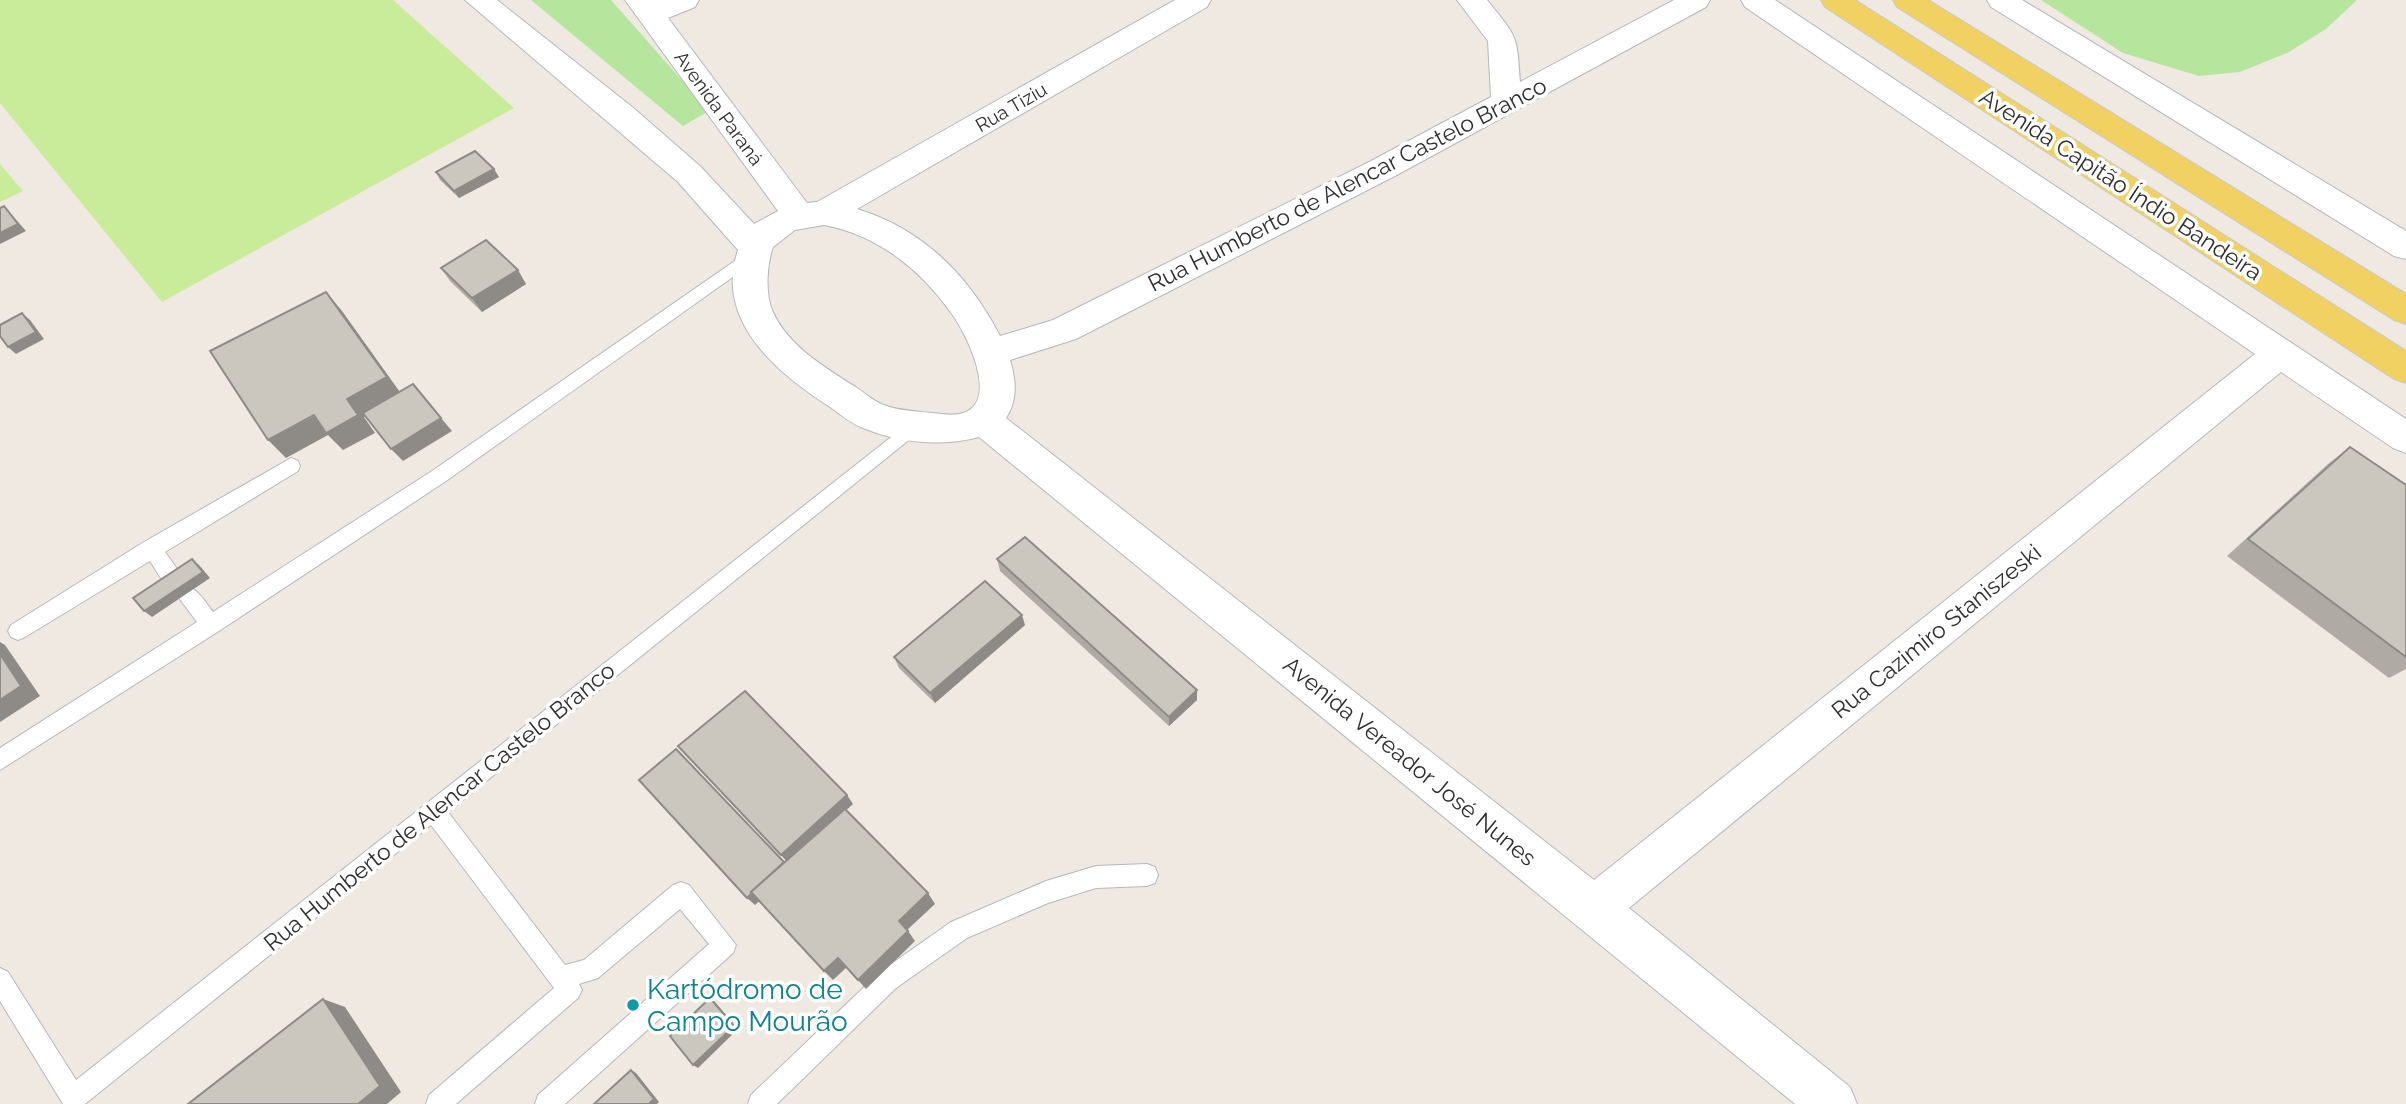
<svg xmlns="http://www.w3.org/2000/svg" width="2406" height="1104" font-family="Raleway,sans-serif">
<rect width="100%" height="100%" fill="#efe9e1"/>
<g fill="#b6e59e">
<path d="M531,0H611L709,111L683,126Z"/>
<path d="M2041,0H2357L2326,29L2289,52L2240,72L2199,76L2123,53Z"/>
</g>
<g fill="#c9ec9a">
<path d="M0,0H393L514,108L162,302L0,103Z"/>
<path d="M0,164L23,191L0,202Z"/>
</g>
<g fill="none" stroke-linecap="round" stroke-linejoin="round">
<g stroke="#b4b7c1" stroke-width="2">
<g id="lane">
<path d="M752,249L758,251L760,255L758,259L446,481L219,631L0,770V748L197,622L176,594L179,588C195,582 204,601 213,612L432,471Z"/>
<path d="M914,419L923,426L920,431L448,812L565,965L584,960L673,885L681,882L689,885L736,945L733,953L565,1104H535L538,1095L709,944L680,909L598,978L579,984L582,990L578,998L456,1104H426L429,1095L554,988L431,825L85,1104H63L0,1001V968L8,972L76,1080Z"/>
<path d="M291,458L298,461L300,466L298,471L165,552L185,580L182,586C166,592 158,573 150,561L25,637L18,640L11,637L8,631L11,625L144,542Z"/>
<path d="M1147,864L1155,867L1158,875L1155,883L1147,886L1096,888L1048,903L967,938L896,988L777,1104H748L751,1095L880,972L951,922L1046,881L1096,866Z"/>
</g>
</g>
<g stroke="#b4b7c1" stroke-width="2">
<g id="street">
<path d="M465,0H497L631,106L700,166L754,224L778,211L625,0H699L695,7L668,18L807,203L817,202L1175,0H1211L1207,7L857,209C923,229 969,276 1000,336L1053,320L1371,161L1491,97L1488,41L1457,0H1487C1517,37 1517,34 1520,82L1674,0H1710L1706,7L1393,177L1076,339L1010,360C1016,380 1018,400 1006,418L1594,880L2255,354L1745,7L1741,0H1775L2406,419V453L2393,448L2281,372L1629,908L1850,1087L1857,1104H1795L979,437C942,447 899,443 863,428C850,423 839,413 827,405C776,372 714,320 738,250L678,182ZM824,225C878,235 921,270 952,314C965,332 997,394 968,411C957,417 943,414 932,413C917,411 898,411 884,405C875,402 866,394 857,388C826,368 787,346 772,310C765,292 767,264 773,247L795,230Z"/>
<path d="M1987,0H2022L2406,231V259L2394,256L1991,7Z"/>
</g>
</g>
<g stroke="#c9c9c9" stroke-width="2">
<g id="primary">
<path d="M1821,0H1855L2406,351V383L2394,379L1825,7Z"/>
<path d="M1893,0H1928L2406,294V324L2394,320L1897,7Z"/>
</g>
</g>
<use href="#lane" fill="#fff" fill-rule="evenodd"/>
<use href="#street" fill="#fff" fill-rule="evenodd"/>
<use href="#primary" fill="#f2d163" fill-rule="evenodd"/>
</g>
<g fill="#afaba4">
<path d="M436,172L499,177L459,198L440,180Z"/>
<path d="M441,268L526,284L482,312L450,281Z"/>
<path d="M2350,447L2406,485V669L2389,678L2227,556L2328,464Z"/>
<path d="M997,559L1197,700L1169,726L1000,571Z"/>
<path d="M1025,625L935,703L899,668L894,657Z"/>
</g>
<g fill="#8e8b86">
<path d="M494,169L499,177L459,198L454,191Z"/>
<path d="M4,206L26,231L0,244V233Z"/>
<path d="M518,270L526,284L482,312L472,298Z"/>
<path d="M326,292L342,311L402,395L364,417L375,433L343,450L328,435L286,458L268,440L347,399Z"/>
<path d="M22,313L30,320L44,339L16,354L8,347Z"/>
<path d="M441,418L452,431L403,461L391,449Z"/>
<path d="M192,559L199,565L210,578L152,617L144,611Z"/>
<path d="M1022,615L1025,625L935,703L930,693Z"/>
<path d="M0,642L5,645L40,696L0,722Z"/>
<path d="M1197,690V700L1169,726V717Z"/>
<path d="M847,795L853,804L788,863L781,855Z"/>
<path d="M786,864L793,871L755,905L747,898Z"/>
<path d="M928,893L935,904L906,931L899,921Z"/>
<path d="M908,931L915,941L866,989L858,980Z"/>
<path d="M838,958L847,967L833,980L824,971Z"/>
<path d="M710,998L714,1001L738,1029L698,1068L693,1065Z"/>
<path d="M323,999L345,1007L401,1092L387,1104H358Z"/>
<path d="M631,1070L636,1073L659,1102L657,1104H649Z"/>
</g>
<g fill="#cbc7bf" stroke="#8e8b86" stroke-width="2">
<path d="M475,151L494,169L454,191L436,172Z"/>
<path d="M4,206L18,224L0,233V208Z"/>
<path d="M486,240L518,270L472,298L441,268Z"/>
<path d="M326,292L387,377L347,399L358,415L326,433L314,415L268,440L210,351Z"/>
<path d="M22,313L36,332L8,347L0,336V325Z"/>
<path d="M413,384L441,418L391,449L363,413Z"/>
<path d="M2350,447L2406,485V657L2248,539Z"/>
<path d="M1025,537L1197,690L1169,717L997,559Z"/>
<path d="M192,559L203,572L144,611L133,598Z"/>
<path d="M985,581L1022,615L930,693L894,657Z"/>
<path d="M0,654L21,686L0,700Z"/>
<path d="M745,691L847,795L781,855L678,746Z"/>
<path d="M676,749L784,862L751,892L752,893L747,898L639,780Z"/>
<path d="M845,809L928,893L899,921L908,931L858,980L838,958L824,971L751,892Z"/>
<path d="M710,998L734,1026L693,1065L670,1036Z"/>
<path d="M323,999L380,1086L358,1104H188Z"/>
<path d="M631,1070L654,1099L649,1104H594Z"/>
</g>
<circle fill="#0f9aa8" stroke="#fff" stroke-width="2.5" cx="633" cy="1005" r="7"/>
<g text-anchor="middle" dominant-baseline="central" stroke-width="7" stroke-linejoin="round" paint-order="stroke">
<g font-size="19" fill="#2e2e2e" stroke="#fff">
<text transform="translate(1011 107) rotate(-30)">Rua Tiziu</text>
<text transform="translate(719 108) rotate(54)">Avenida Paraná</text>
</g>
<g font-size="23" fill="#2e2e2e" stroke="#fff">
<text transform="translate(1347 184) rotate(-27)">Rua Humberto de Alencar Castelo Branco</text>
<text transform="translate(2121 184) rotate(33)">Avenida Capitão Índio Bandeira</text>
<text transform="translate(1936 631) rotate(-39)">Rua Cazimiro Staniszeski</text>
<text transform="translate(1410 761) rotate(39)">Avenida Vereador José Nunes</text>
<text transform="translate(439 806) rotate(-39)">Rua Humberto de Alencar Castelo Branco</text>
</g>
<g font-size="28" fill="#0d838f" stroke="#fff" text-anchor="start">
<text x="647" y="989">Kartódromo de<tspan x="647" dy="32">Campo Mourão</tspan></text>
</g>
</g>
</svg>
